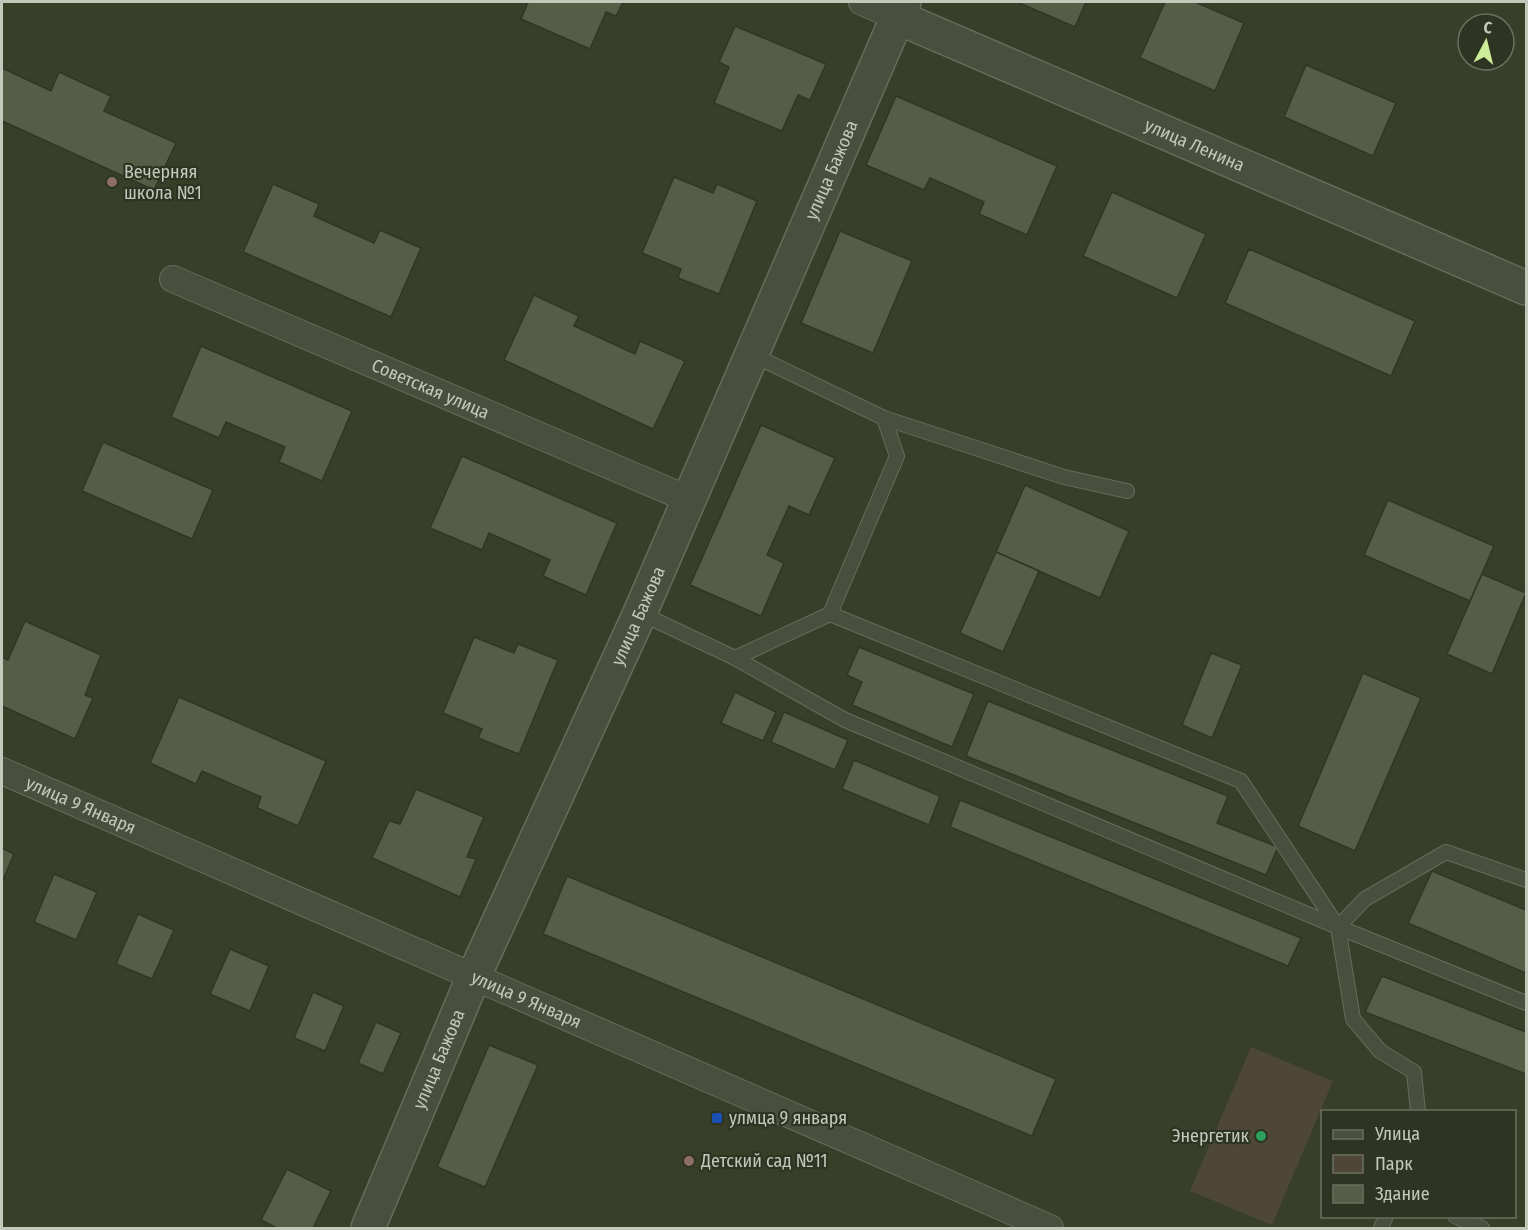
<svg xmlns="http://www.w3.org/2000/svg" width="1528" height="1230" font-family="'Fira Sans Condensed',sans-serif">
<rect width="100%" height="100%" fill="#373f29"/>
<path fill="#4e4637" d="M1251,1047L1333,1081L1272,1225L1190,1191Z"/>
<g fill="#565d46" stroke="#303624" stroke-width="1.5">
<path d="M528,2H623L616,16L606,12L590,49L521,19Z"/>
<path d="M1017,2H1086L1075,27Z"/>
<path d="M1165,2H1195L1244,23L1215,91L1140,58Z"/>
<path d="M735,26L826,64L810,100L798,95L782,131L714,103L729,67L719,62Z"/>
<path d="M1306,65L1396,103L1373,156L1284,117Z"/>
<path d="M2,68L51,91L59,72L111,96L104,111L176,143L154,190L2,121Z"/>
<path d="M896,96L1057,166L1027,235L979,214L984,202L930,178L924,190L866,165Z"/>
<path d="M674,177L713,193L717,184L757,201L719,294L678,278L681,269L642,253Z"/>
<path d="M273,184L319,204L314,216L374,243L380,230L421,248L391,317L243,252Z"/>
<path d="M1112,192L1206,234L1177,298L1083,256Z"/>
<path d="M840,231L912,261L873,353L801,323Z"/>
<path d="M1249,249L1415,321L1391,376L1225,303Z"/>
<path d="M534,295L579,316L574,326L635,354L640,341L685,361L653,429L504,360Z"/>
<path d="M201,346L352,411L322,481L279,462L285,447L226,422L219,438L171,417Z"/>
<path d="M761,425L835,458L809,515L789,506L767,555L784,563L761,616L690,585Z"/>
<path d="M103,442L213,490L192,539L82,491Z"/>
<path d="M462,456L617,523L586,595L543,576L550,560L489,533L482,550L430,528Z"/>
<path d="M1025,485L1129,531L1100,598L996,552Z"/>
<path d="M1388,500L1494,546L1470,601L1364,555Z"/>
<path d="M996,552L1039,571L1003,652L960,633Z"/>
<path d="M1482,574L1526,593L1492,674L1447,654Z"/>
<path d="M25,621L101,655L85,695L93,698L75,739L2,706V657L8,660Z"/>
<path d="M474,637L514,653L518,644L558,660L519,754L478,738L482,729L443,713Z"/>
<path d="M859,647L974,694L952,747L852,705L862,682L847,675Z"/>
<path d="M1211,653L1242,665L1212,738L1182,725Z"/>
<path d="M1363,673L1421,698L1355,851L1298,826Z"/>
<path d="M735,692L776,712L763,741L721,723Z"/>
<path d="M179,697L326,761L298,826L257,808L261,797L202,771L196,784L150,763Z"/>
<path d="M988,701L1228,796L1217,823L1278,847L1266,875L966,756Z"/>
<path d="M784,712L848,740L835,770L771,742Z"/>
<path d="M854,760L940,796L929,825L842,789Z"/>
<path d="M416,789L484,817L467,857L476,859L460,897L372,858L389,821L400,824Z"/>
<path d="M960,800L1301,938L1288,966L950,827Z"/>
<path d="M2,848L14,854L2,882Z"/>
<path d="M1432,871L1526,910V973L1408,923Z"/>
<path d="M54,874L97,892L76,940L34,922Z"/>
<path d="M567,876L1056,1079L1032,1136L543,934Z"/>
<path d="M138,914L174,930L152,979L116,964Z"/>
<path d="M230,949L269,966L250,1011L210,994Z"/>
<path d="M1382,976L1526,1032V1074L1365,1012Z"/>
<path d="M313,992L344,1006L325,1051L294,1038Z"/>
<path d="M376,1022L401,1033L383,1074L358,1063Z"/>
<path d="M489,1045L538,1065L485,1187L437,1167Z"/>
<path d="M287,1169L331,1191L313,1228H277L261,1220Z"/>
</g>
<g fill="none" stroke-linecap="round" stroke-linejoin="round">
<g stroke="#666c5b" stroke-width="16">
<g id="service">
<path d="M884,418L1064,477L1127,491"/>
<path d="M640,613L735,658L845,720L1338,927L1526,1003"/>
<path d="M830,614L1241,781L1338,927"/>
<path d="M735,658L830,614L897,456L884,418L753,355"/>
<path d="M1418,1112L1414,1072L1380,1051L1353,1019L1338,927L1365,899L1446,852L1526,880"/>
<path d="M1455,1216L1482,1228"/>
<path d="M1381,1228L1386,1216"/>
</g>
</g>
<g stroke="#666c5b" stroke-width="28">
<g id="minor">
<path d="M862,2L897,17"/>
<path id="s1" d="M173,279L688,499"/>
<path id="s2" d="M2,771L1050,1228"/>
</g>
</g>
<g stroke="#666c5b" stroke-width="36">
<g id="tertiary">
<path id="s3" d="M897,17L1526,288"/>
<path id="s4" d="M368,1228L473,978L640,613L904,2"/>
</g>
</g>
<use href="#service" stroke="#484f3d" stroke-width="14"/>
<use href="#minor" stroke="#484f3d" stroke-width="26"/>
<use href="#tertiary" stroke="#484f3d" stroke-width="33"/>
</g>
<g fill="#8d6e63" stroke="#2e3422" stroke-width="2">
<circle cx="112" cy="182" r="6"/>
<circle cx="689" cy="1161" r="6"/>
</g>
<rect fill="#1a4fb4" stroke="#2e3422" stroke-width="2" x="711" y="1112" width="12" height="12" rx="3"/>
<circle fill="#2e9e5b" stroke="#2e3422" stroke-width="2" cx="1261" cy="1136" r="6"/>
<g text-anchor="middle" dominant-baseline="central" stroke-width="4.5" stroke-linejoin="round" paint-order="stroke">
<g font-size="18" fill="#c3c9ba" stroke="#2e3422">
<text stroke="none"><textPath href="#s3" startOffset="324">улица Ленина</textPath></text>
<text stroke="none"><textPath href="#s4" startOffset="1155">улица Бажова</textPath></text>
<text stroke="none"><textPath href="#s1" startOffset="280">Советская улица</textPath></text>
<text stroke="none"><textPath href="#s4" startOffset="669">улица Бажова</textPath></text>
<text stroke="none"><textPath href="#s2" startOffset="86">улица 9 Января</textPath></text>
<text stroke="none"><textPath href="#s2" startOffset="572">улица 9 Января</textPath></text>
<text stroke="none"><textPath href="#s4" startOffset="183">улица Бажова</textPath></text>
</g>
<g font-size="18" fill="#c3c9ba" stroke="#2e3422" text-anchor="start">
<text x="124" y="172">Вечерняя<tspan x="124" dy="21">школа №1</tspan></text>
<text x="729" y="1118">улмца 9 января</text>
<text x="1249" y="1136" text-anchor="end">Энергетик</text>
<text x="701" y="1161">Детский сад №11</text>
</g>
</g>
<rect width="1528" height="1230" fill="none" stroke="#c3c9ba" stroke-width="6"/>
<rect x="1321" y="1110" width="195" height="108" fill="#2e3422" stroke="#6a705f" stroke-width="1.5"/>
<rect x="1333" y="1130" width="30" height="9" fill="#484f3d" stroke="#6a705f" stroke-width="1.5"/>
<text x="1375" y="1140" font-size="18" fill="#c3c9ba">Улица</text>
<rect x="1333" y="1155" width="30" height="18" fill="#4e4637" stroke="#6a705f" stroke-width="1.5"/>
<text x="1375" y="1170" font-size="18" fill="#c3c9ba">Парк</text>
<rect x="1333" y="1185" width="30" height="18" fill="#565d46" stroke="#6a705f" stroke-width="1.5"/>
<text x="1375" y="1200" font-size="18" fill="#c3c9ba">Здание</text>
<g transform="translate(1486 42) rotate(7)"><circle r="28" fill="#2e3422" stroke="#6a705f" stroke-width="1.5"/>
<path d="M0-4.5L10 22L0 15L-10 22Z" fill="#cded9b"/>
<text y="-9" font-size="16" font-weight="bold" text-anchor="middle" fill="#c3c9ba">С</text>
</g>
</svg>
